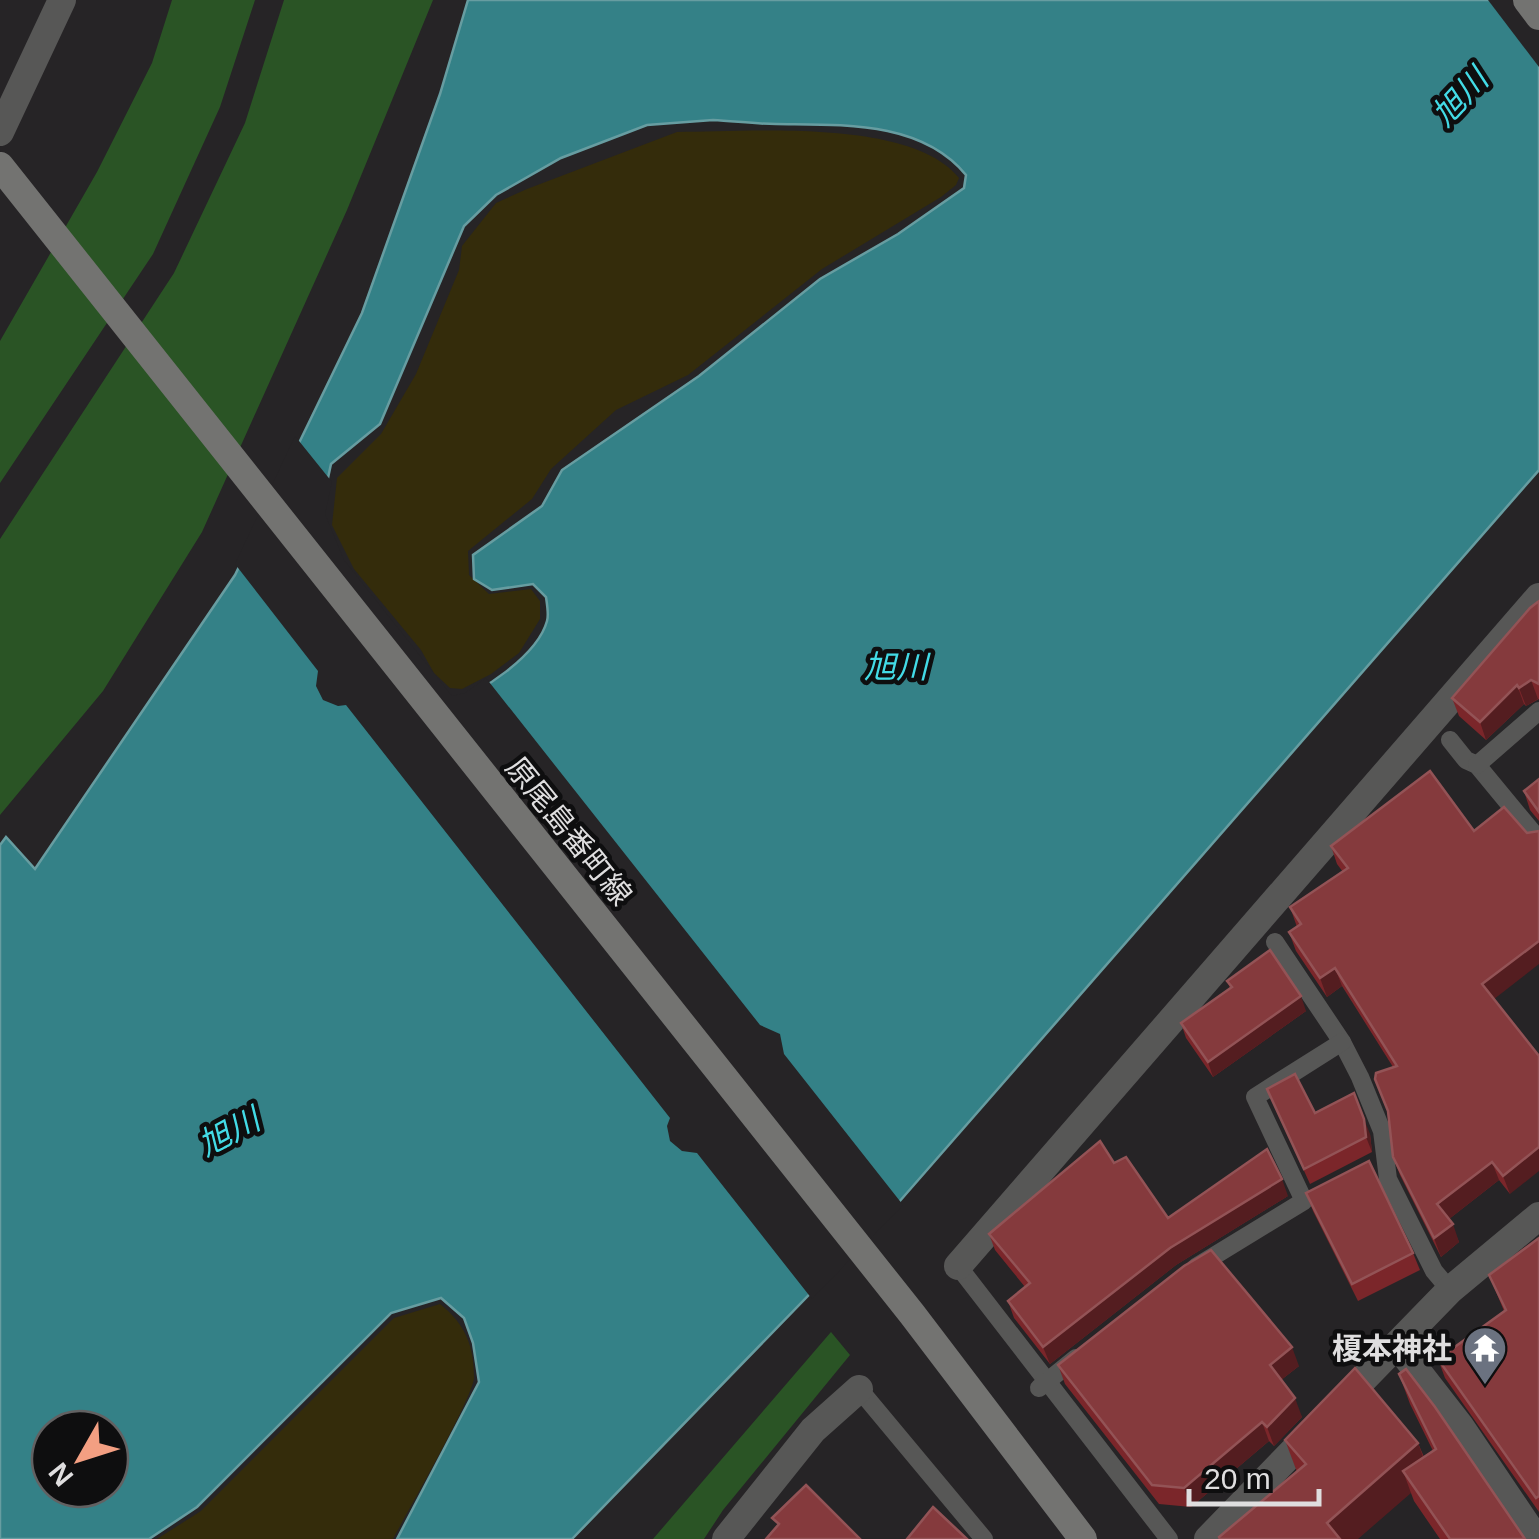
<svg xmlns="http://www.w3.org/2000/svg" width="1539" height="1539" font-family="Helvetica,'Noto Sans JP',sans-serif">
<rect width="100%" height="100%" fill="#262426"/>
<g fill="#2a5425">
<path d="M172,0H255L220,107L153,254L0,483V341L97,172L152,63Z"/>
<path d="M284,0H433L347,210L202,532L103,691L0,815V539L174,273L245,123Z"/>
<path d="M831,1332L850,1355L723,1510L704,1539H653Z"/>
</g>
<g fill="#342c0b">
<path d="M677,132C750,132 911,118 959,178L956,185L941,197L822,269L688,375L616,410L551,469L532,499L468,551L469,575L489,594L531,589L540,601V619L519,653L491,674L462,689L450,688L434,673L421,650L354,569L332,525L337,478L381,434L416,374L459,270L462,246L496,203L527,189Z"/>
<path d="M440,1304C465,1324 474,1345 474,1378C473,1397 407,1513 393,1539H157L201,1511L394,1318Z"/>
</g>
<path fill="#348187" stroke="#679da1" stroke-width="2.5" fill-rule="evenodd" d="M468,0H1539V470L899,1202L572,1539H397L479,1382L473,1343L464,1318L441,1298L391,1313L197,1507L149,1539H0V845L6,837L35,869L235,575L362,313L440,94ZM713,120C734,121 755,124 776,124C840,125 921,120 966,175L964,188L898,234L820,279L699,376L562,470L542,506L473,555L474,579L492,590L533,584L546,597C547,604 549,615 547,621C538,654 481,695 450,701L339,563L320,515L331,464L380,424L464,226L496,195L561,158L647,125ZM50,1429H110V1489H50Z"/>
<g fill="#262426">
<path d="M1488,0H1539V67Z"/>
<path d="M295,436L332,482L325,514L344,560L452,696L465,693L486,678L760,1025L780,1034L784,1054L903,1205L812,1299L697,1153L682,1151L670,1141L667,1126L670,1118L346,705L338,706L323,700L316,686L318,671L235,564Z"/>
</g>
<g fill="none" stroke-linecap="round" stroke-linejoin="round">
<g stroke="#575756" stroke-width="18">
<path d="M1450,740L1466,760L1477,765L1539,840"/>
<path d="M1477,765L1539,711"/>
<path d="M1275,942L1342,1042L1360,1077L1382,1131L1388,1179L1434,1271L1450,1290"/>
<path d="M958,1266L1169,1539"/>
<path d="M1196,1267L1304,1201L1255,1097L1342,1042"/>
<path d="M1039,1388L1076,1358"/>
<path d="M859,1389L984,1539"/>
</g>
<g stroke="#575756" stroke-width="28">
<path d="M958,1266L1539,597"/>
<path d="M1397,1345L1460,1426L1536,1539"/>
<path d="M726,1539L813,1430L859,1389"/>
</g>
<g stroke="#575756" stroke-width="28">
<path d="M0,132L62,0"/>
<path d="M1208,1539L1450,1290L1539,1216"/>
</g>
<g stroke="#737371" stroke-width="28">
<path d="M1527,0L1539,16"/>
<path d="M0,166L912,1314L1083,1539"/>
</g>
</g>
<g fill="#7b262a">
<path d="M1539,601V699L1526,706L1524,704L1486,740L1459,716L1452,698Z"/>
<path d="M1539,779V821L1530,810L1524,791Z"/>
<path d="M1331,846L1494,999L1510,1194L1499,1180L1449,1219L1459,1242L1441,1257L1400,1175L1393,1157V1067L1342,986L1327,997L1296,951L1289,932L1297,927L1290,907L1343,872L1337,864Z"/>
<path d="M1227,981L1306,1011L1213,1077L1186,1038L1181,1023L1230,988Z"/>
<path d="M1267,1089L1315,1113L1370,1134L1372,1152L1310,1184Z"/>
<path d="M1306,1193L1413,1253L1420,1270L1358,1301L1313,1211Z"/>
<path d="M1288,1196L1176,1265L1050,1364L1014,1318L1008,1301L1025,1287L995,1250L989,1234L1168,1218Z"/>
<path d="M1539,1238V1512L1445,1378L1438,1359L1504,1311L1489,1275Z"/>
<path d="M1058,1365L1299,1366L1281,1380L1302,1417L1274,1446L1269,1441L1191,1507L1159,1504L1065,1384Z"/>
<path d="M1399,1374L1525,1539H1440L1414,1501L1411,1493L1297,1472L1285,1440L1418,1443L1424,1457L1433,1451L1410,1404Z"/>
</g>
<g fill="#541d20">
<path d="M1531,680L1538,699L1526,706L1519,688Z"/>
<path d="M1517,685L1524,704L1486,740L1480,722Z"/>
<path d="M1539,941V964L1489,1003L1482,984Z"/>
<path d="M1335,968L1342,986L1327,997L1320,978Z"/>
<path d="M1301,996L1306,1011L1213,1077L1208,1062Z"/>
<path d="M1364,1119L1370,1134L1372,1152L1366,1137Z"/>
<path d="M1539,1147V1171L1510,1194L1503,1176Z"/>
<path d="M1492,1162L1499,1180L1444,1223L1437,1204Z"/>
<path d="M1282,1179L1288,1196L1176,1265L1050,1364L1043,1347L1170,1248Z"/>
<path d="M1453,1224L1459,1242L1441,1257L1434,1238Z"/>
<path d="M1292,1347L1299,1366L1276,1384L1270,1365Z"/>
<path d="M1295,1398L1302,1417L1274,1446L1267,1427Z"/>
<path d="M1262,1422L1269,1441L1191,1507L1184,1488Z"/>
<path d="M1418,1443L1430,1476L1403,1471L1411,1493L1358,1539H1333L1327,1523Z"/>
</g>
<g fill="#853a3d" stroke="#935356" stroke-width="2.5">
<path d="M1539,601V684L1531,680L1519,688L1517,685L1480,722L1452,698L1530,608Z"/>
<path d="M1430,771L1474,831L1504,807L1527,833L1539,831V941L1482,984L1539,1056V1147L1503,1176L1492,1162L1437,1204L1453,1224L1434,1238L1393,1157L1388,1111L1375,1079L1376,1073L1397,1066L1335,968L1320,978L1289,932L1301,924L1290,907L1348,868L1331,846Z"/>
<path d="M1539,779V812L1524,791Z"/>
<path d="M1270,950L1301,996L1208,1062L1181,1023L1232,987L1227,981Z"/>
<path d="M1295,1074L1315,1113L1354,1093L1364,1119L1366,1137L1304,1169L1267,1089Z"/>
<path d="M1100,1141L1114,1163L1126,1157L1168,1218L1267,1149L1282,1179L1170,1248L1043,1347L1008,1301L1030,1283L989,1234Z"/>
<path d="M1369,1161L1413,1253L1352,1284L1306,1193Z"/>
<path d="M1539,1238V1496L1536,1498L1438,1359L1506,1310L1489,1275Z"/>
<path d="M1211,1250L1292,1347L1270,1365L1295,1398L1267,1427L1262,1422L1184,1488L1152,1485L1058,1365L1184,1266Z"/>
<path d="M1355,1368L1418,1443L1327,1523L1340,1539H1220L1219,1537L1306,1464L1285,1440Z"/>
<path d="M1406,1369L1435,1407L1525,1539H1450L1403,1471L1436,1449L1399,1374Z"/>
<path d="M806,1485L860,1539H766L779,1524L772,1518Z"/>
<path d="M933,1507L967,1539H907Z"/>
</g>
<defs>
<g id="temple-pin" transform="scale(2.25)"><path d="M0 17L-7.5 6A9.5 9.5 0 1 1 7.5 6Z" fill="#6b7280" stroke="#0e0e0f"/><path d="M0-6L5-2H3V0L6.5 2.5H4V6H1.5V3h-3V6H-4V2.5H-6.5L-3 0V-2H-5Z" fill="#fff"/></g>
</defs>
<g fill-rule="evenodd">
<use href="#temple-pin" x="1485" y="1348"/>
</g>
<g text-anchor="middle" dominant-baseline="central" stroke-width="9" stroke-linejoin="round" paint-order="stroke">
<g font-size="30" fill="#dfdedf" stroke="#0e0e0f">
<text transform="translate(569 831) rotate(51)">原尾島番町線</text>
</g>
<g font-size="30" font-weight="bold" fill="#dfdedf" stroke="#0e0e0f" text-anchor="end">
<text x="1452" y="1348">榎本神社</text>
</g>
<g font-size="32" font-style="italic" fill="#43dbe6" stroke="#0e0e0f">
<text transform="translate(1460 97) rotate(-47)">旭川</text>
<text x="896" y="667">旭川</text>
<text transform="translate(229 1132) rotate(-28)">旭川</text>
</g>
</g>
<g transform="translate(80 1459) rotate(231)"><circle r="48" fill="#0e0e0f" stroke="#626162" stroke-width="2.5"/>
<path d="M0-8L18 38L0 25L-18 38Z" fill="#f39f82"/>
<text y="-15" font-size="28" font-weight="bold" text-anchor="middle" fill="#dfdedf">N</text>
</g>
<path d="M1189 1489v15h130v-15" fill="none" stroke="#dfdedf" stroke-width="5"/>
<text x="1204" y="1489" font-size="30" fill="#dfdedf" stroke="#0e0e0f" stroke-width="8" paint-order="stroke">20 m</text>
</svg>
